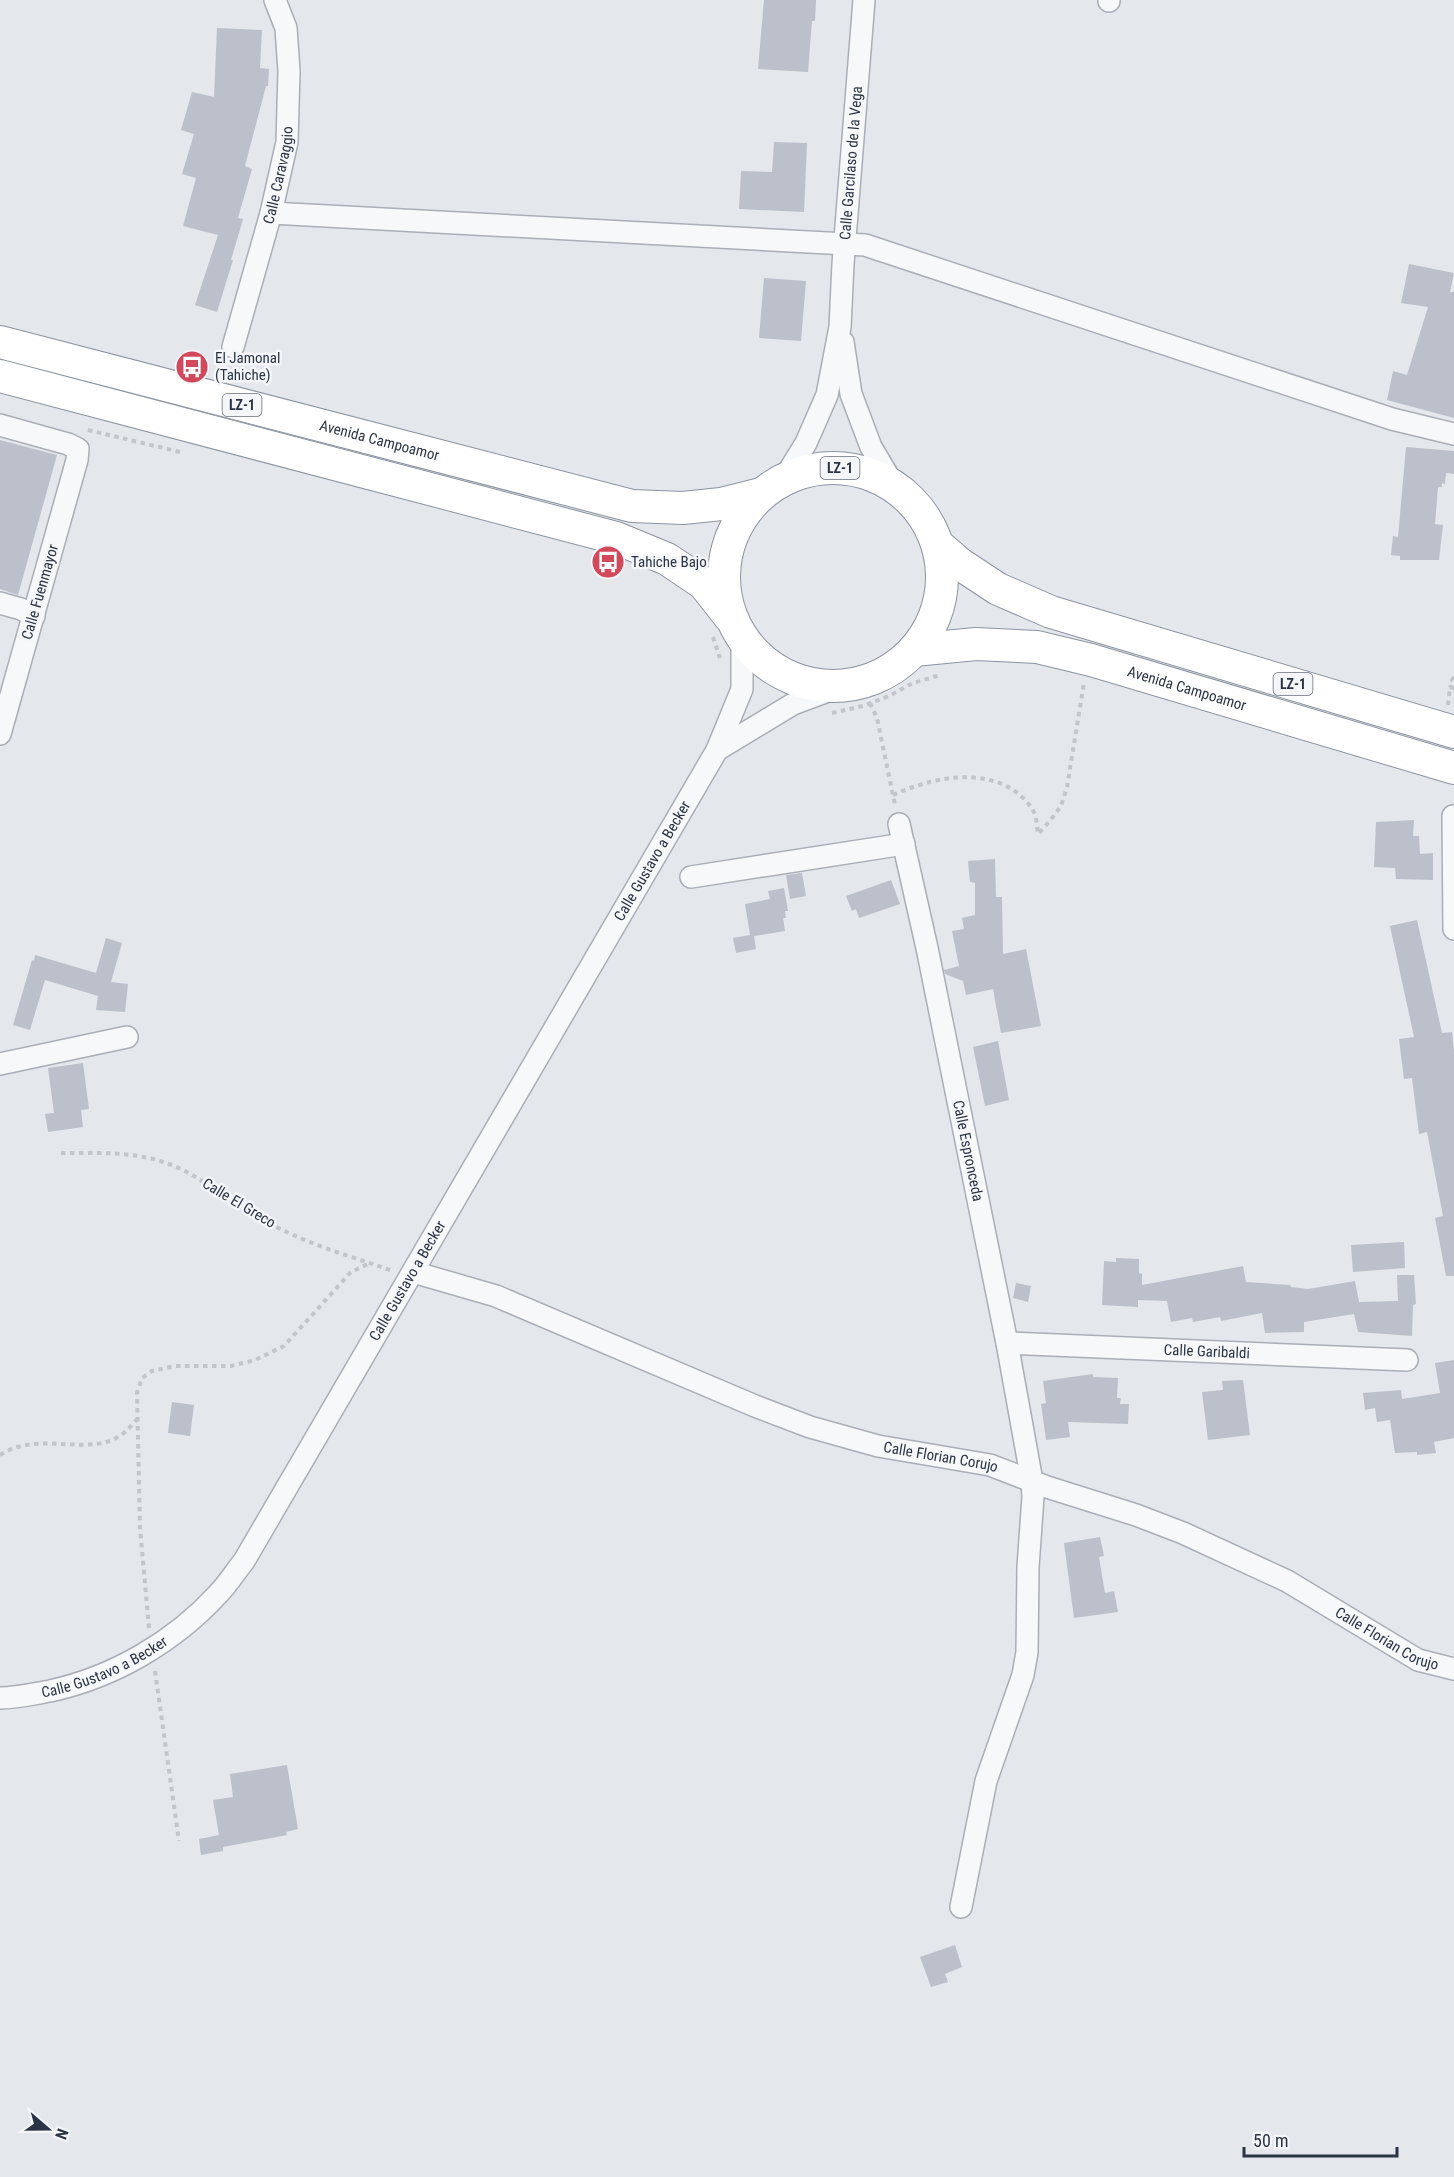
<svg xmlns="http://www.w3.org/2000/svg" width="1454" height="2177" font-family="'Roboto Condensed',sans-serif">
<rect width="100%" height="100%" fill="#e4e7ec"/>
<g fill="#bbc0ca">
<path d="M764,0H816L815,21H812L808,72L758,69Z"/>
<path d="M217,28L262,30L260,68L269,69L268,86H266L245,166L252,169L238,218L243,219L231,260H233L217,312L195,305L218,235L183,226L196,178L182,174L194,134L181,130L192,92L214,97Z"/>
<path d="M774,142L807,143L804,212L739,209L741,171L772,172Z"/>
<path d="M1409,264L1454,273L1450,292H1454V418L1387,400L1393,371L1407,375L1428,307L1401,303Z"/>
<path d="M764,278L806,281L801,341L759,338Z"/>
<path d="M0,440L57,455L18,595L0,589Z"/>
<path d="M1406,447L1454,451V474L1446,473L1445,484L1442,483V487H1438L1435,524L1443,525L1439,560H1400V556L1391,555L1393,536L1398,537Z"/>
<path d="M1414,820L1413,836H1419L1420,854L1433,853V880L1396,879L1395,868L1374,867L1376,822Z"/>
<path d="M995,859L996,897H1002L1003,954L1026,949L1041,1026L1001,1033L993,989L966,995L963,981L945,974L944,970L959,966L952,931L964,929L962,918L975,915V883L970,882L968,861Z"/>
<path d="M802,873L806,896L790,899L786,875Z"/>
<path d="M891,880L900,904L859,918L856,909L852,911L846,896Z"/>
<path d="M784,888L788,911H785L786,918H783L785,931L754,936L756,949L736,953L733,938L750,935L745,904L770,899L768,891Z"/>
<path d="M1417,920L1442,1033L1452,1032L1454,1051V1276H1446L1435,1218L1443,1216L1427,1132L1419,1134L1412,1078L1404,1079L1399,1039L1414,1037L1390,926Z"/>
<path d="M106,938L122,943L111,982L128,984L125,1012L96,1010L98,996L45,980L30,1030L13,1025L32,960L34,961L35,955L96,973Z"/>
<path d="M998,1041L1009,1100L985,1106L973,1047Z"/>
<path d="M83,1063L89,1109L81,1110L83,1127L48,1132L45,1114L54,1113L48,1068Z"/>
<path d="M1404,1242L1405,1268L1353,1272L1351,1245Z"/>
<path d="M1116,1258L1139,1259V1273L1142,1274V1285L1243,1266L1246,1282L1290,1285L1291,1287L1308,1289L1355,1281L1359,1302L1398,1301L1397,1275H1414L1416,1304L1413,1305L1412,1336L1358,1332L1354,1314L1304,1322V1332L1265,1333L1262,1313L1221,1321L1220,1317L1193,1322L1192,1318L1171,1322L1167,1301L1138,1300V1307L1102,1305L1104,1261L1116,1262Z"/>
<path d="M1016,1283L1031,1286L1028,1302L1013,1298Z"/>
<path d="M1454,1360V1438L1434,1442L1436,1453L1417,1455V1452L1395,1453L1390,1420L1377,1422L1375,1408L1365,1410L1363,1393L1401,1390L1402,1399L1440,1393L1435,1363Z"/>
<path d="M1093,1374V1377L1118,1378L1117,1398H1121L1120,1404H1129L1128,1424L1068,1422L1070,1437L1046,1440L1041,1404L1046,1403L1043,1381Z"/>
<path d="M1243,1380L1250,1435L1208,1440L1202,1392L1223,1390L1222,1381Z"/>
<path d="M172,1402L194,1405L190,1436L168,1433Z"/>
<path d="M1100,1537L1104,1556L1099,1557L1105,1593L1114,1591L1118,1612L1074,1618L1064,1543Z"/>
<path d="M287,1765L298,1829L286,1832L287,1835L223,1847V1851L201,1855L199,1839L219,1835L213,1800L233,1797L230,1774Z"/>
<path d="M955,1945L962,1967L945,1974L948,1982L931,1987L920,1957Z"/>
</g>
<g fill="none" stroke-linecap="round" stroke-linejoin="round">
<g stroke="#a9aeb7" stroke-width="24">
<g id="minor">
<path d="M1109,0V1"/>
<path d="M271,213L865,245L1392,419L1454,434"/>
<path d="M843,342L851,394L871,447L893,484"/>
<path id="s1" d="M233,347L271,213L287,142L289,71L286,28L275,0"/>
<path d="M0,425L68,444L78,449L77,460L0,734"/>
<path id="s2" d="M785,477L806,443L827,395L840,327L843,264L864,0"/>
<path d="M0,603L21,609L34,616"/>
<path d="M717,750L793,704L839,687"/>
<path d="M1453,816L1454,929"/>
<path id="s3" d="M899,824L927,948L1007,1343L1032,1481L1033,1497L1028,1567L1027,1652L1023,1675L986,1781L961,1907"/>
<path d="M691,877L904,844"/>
<path d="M0,1064L127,1037"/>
<path id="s4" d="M413,1272L496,1296L755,1406L810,1427L878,1446L990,1465L1047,1487L1136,1515L1183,1533L1287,1581L1418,1660L1454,1669"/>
<path id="s5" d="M1007,1343L1407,1360"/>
<path id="s6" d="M0,1698C17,1698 33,1694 50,1691C114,1677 174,1642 218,1594C228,1584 235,1572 244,1561L717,750L742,689V640"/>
</g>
</g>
<g stroke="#8b94a3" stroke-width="34">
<g id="highway">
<path id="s7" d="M0,342L632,506L683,508L721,504L761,494"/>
<path d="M0,376L616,538L667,559L704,584L730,617"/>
<circle cx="833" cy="577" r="109"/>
<path d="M938,545L960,564L998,589L1051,612L1454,732"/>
<path id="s8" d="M914,650L976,644L1037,647L1091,660L1454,768"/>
</g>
</g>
<g stroke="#c2c5cb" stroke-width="4" stroke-dasharray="4.5 4.5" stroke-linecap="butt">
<path d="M88,430L180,452"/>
<path d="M713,637L720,658"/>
<path d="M1454,677L1452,680L1454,681"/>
<path d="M870,703L877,718L895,805"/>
<path d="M1448,705L1450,687L1454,688"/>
<path d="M832,713L863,706L889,696L913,683L940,675"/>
<path d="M893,795C929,779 974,768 1010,788C1020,794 1031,804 1035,815C1037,821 1037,828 1038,834L1050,821L1061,806L1067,787L1084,683"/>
<path d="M61,1153C97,1153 135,1151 169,1164C189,1171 206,1184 224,1196C244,1209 265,1222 287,1232C320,1248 356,1258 390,1270"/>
<path d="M0,1455C40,1430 86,1457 120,1436C127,1431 132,1425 137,1419"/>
<path d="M149,1628L140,1528L137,1393L142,1378L152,1371L175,1366H231L255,1360L284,1346L351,1272L370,1263"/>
<path d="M155,1671L179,1841"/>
</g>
<use href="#minor" stroke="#f7f8fa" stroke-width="21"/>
<use href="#highway" stroke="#fff" stroke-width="32"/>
</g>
<defs>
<g id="bus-disc" transform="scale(1.725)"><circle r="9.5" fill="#d1495b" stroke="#f4f6f9"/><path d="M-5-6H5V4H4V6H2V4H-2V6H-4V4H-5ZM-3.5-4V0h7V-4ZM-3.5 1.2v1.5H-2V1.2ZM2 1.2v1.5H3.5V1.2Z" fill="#fff"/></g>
</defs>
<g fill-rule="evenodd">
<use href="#bus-disc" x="192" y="367"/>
<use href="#bus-disc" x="608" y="562"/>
</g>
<g text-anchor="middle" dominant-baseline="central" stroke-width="5" stroke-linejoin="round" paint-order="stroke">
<g fill="#f4f6f9" stroke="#676e7b" stroke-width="1.5">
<rect x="222.5" y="394" width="39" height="22" rx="4.5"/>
<rect x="820.5" y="457" width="39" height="22" rx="4.5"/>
<rect x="1273.5" y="673" width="39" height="22" rx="4.5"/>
</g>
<g font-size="14" font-weight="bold" fill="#2b3445">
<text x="242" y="405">LZ-1</text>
<text x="840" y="468">LZ-1</text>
<text x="1293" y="684">LZ-1</text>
</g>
<g font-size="15" fill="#2b3445" stroke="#f4f6f9">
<text stroke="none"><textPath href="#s2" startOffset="326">Calle Garcilaso de la Vega</textPath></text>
<text stroke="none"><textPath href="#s1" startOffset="178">Calle Caravaggio</textPath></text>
<text stroke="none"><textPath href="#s7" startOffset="392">Avenida Campoamor</textPath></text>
<text transform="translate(40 592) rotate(-74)">Calle Fuenmayor</text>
<text stroke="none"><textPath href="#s8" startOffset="279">Avenida Campoamor</textPath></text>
<text stroke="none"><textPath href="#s6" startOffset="1100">Calle Gustavo a Becker</textPath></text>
<text stroke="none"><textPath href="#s3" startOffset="334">Calle Espronceda</textPath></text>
<text transform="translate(239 1203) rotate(31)">Calle El Greco</text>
<text stroke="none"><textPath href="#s6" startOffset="614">Calle Gustavo a Becker</textPath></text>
<text stroke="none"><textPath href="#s5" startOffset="200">Calle Garibaldi</textPath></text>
<text stroke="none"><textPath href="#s4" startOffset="561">Calle Florian Corujo</textPath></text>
<text stroke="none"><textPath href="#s4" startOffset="1046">Calle Florian Corujo</textPath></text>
<text stroke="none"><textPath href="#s6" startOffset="110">Calle Gustavo a Becker</textPath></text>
</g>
<g font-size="15" fill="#2b3445" stroke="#f4f6f9" text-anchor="start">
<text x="215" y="358">El Jamonal<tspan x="215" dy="17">(Tahiche)</tspan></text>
<text x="631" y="562">Tahiche Bajo</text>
</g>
</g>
<g transform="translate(48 2129) rotate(110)" stroke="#f4f6f9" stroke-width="4.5" paint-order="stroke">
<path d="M0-4.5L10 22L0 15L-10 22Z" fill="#2b3445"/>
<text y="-9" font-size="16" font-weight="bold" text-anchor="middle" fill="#2b3445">N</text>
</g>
<path d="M1244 2147v9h153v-9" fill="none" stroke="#2b3445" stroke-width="3"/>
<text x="1253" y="2147" font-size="18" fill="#2b3445" stroke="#f4f6f9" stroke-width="4.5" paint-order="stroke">50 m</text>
</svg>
